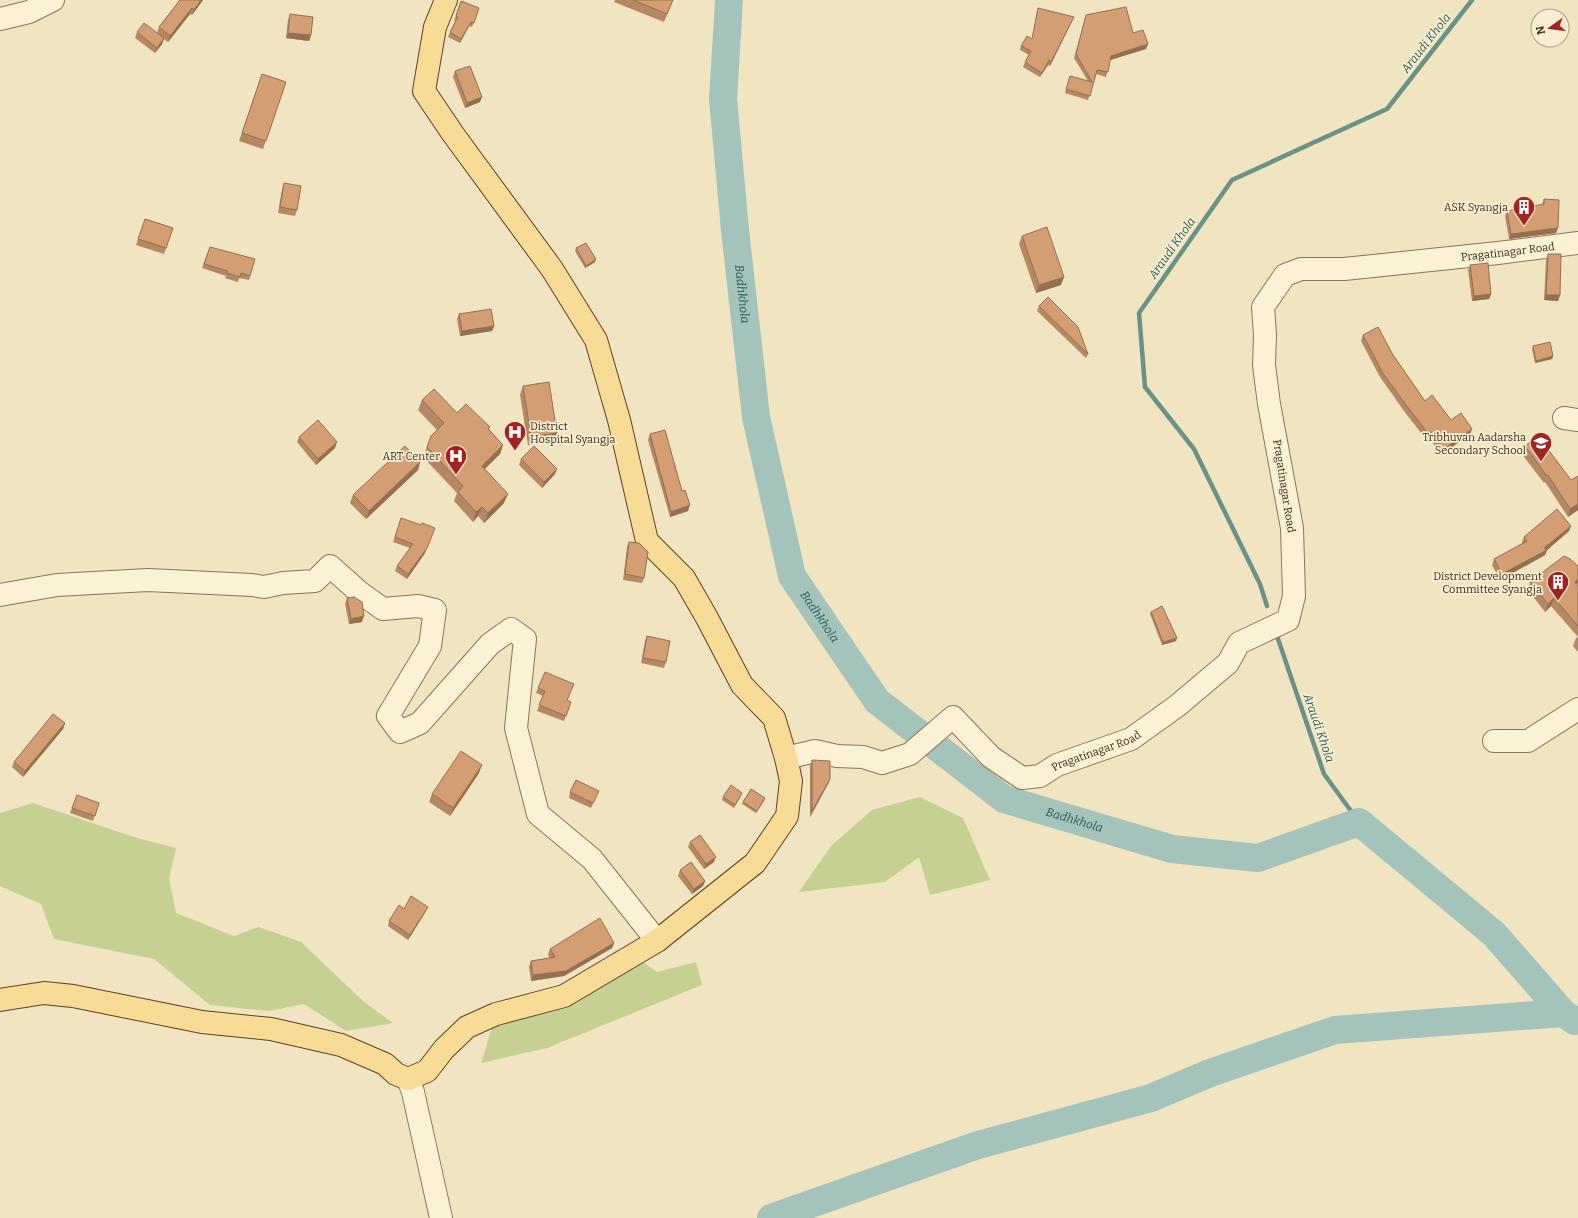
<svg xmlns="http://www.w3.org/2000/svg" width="1578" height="1218" font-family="Bitter,serif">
<rect width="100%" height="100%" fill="#f1e4c0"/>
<g fill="#c7d093">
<path d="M920,797L963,818L990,880L930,895L919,857L885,882L799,892L831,846L872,810Z"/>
<path d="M33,803L137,838L176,848L169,879L176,913L234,936L259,927L301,942L364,1002L393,1023L346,1031L304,1004L269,1011L210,1005L154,959L54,939L41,904L0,886V813Z"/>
<path d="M636,957L657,972L696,962L702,985L547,1048L481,1063L492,1027Z"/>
</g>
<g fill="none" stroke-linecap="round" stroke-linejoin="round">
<g stroke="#6a9289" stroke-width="4.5">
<path d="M1267,606L1260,584L1194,449L1145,387L1139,313L1232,180L1387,109L1472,0"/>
<path d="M1276,633L1324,774L1359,822"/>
</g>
<g stroke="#a3c3bb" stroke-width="28">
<path id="s1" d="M729,0L723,99L735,230L756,417L792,576L877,701L1004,799L1172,849L1258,858L1359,822L1494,934L1563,1013"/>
<path d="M771,1218L978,1145L1151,1098L1210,1073L1335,1030L1563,1013L1575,1021"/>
</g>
<g stroke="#8c7557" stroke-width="24">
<g id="minor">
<path d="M0,19L29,12L53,0"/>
<path d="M1564,418L1578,420"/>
<path d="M0,595L57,585L148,580L252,585L264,587L283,583L315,581L330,566L359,592L383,609L418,606L435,610L430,646L388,716L400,732L420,723L490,644L511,629L525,639L516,728L538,814L592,859L657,941"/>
<path d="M1494,741H1528L1578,709"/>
<path id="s2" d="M786,758L815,751L837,756L863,757L882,763L910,754L953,717L991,757L1022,778L1040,776L1057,765L1131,739L1177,706L1228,663L1239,643L1288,620L1294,596L1292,528L1269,404L1264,365L1265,335L1263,307L1285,275L1301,269H1344L1498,253L1578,243"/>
<path d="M408,1079L413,1092L441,1218"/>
</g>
</g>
<g stroke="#59422b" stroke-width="24">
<path id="major" d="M0,1000L44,993L73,996L202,1022L271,1029L341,1045L385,1064L396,1074L408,1079L427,1071L444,1049L467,1027L496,1014L564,996L657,941L755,863L787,816L791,781L786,758L774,718L742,685L707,618L684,578L647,541L619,420L596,340L552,269L453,134L424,91L435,27L446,0"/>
</g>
<use href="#minor" stroke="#fbf1d4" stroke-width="22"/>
<use href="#major" stroke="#f8dc95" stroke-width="22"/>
</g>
<g fill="#b58863">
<path d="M180,0H203L192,15L190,14L168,42L164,39L162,44L155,53L135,38L137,32L157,33L159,27Z"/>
<path d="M615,0H673L664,22L614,2Z"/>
<path d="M461,1L479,8L472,27L469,26L460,43L448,37L450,32L456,21H454Z"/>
<path d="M1038,8L1074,17L1072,21L1050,66L1048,65L1040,77L1023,67L1025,62L1029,55L1020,50L1021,46L1032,38Z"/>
<path d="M290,14L311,35L309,41L286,38L288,20Z"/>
<path d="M1086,15L1133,33L1146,49L1110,60L1106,77L1096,74L1088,100L1065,93L1070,76L1088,81L1074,58Z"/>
<path d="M455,71L480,102L465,108L453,77Z"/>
<path d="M262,74L286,82L263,149L239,141Z"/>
<path d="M284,183L297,210L295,216L278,213L282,189Z"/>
<path d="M1544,199L1558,228L1556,233L1509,239L1505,216L1507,211L1542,205Z"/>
<path d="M145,219L173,228L164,254L136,245Z"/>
<path d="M1022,236L1061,285L1036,293L1019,244Z"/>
<path d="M210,247L250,276L249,280L239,278L238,282L225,278L226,276L202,268Z"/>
<path d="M576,248L595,262L585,268L575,251Z"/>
<path d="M1548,254L1560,295L1558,301L1544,300L1546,260Z"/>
<path d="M1470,265L1491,294L1489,299L1472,301L1468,270Z"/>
<path d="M1039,306L1088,354L1086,358L1037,311Z"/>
<path d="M459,314L494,326L492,331L460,336L457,319Z"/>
<path d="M1363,335L1393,355L1425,401L1451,420L1472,429L1470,434L1441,455L1428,436L1425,438L1404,411L1380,377L1361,341Z"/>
<path d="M1533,346L1553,356L1552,359L1535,363L1532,349Z"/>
<path d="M523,386L557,433L554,441L528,445L520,395Z"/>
<path d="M422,400L457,413L489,429L503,445L500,454L485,469L504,503L484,523L478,516L473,522L454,501L457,493L423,457L431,436L437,430L418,410Z"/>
<path d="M650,434L688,511L670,517L648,440Z"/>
<path d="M299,437L335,448L316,465L297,442Z"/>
<path d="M1525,446L1571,480L1578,476V510L1568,517L1545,482L1544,483L1522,454Z"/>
<path d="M521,459L555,474L542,488L519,465Z"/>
<path d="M420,462L418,470L366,519L350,503L353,495Z"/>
<path d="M401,518L425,553L407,579L395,571L397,566L410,548L393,542Z"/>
<path d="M1569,531L1547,550L1545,555L1500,580L1492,565L1494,559L1523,544L1522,542L1524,537Z"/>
<path d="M629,542L644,578L642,583L623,580L627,547Z"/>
<path d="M1530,582L1577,584L1578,586V652L1573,646L1576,638L1578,637L1551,606L1545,612L1528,590Z"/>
<path d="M347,598L362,622L349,624L345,604Z"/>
<path d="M1151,612L1176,641L1162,645L1150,614Z"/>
<path d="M647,636L666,662L664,668L641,663L645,641Z"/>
<path d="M538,688L571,702L564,721L537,711L543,696L536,693Z"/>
<path d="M65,723L63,729L23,777L12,767L14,762Z"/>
<path d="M812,760L830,779L828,784L810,817V766Z"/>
<path d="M479,773L450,816L429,802L432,794Z"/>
<path d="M599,791L591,808L569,798L570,792Z"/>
<path d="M77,795L99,803L93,821L70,813Z"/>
<path d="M741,796L734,808L722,800L723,797Z"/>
<path d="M764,801L756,813L742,804L743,802Z"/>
<path d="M690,842L714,862L704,869L688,847Z"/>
<path d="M680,870L705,881L703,886L692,894L678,876Z"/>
<path d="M404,909L426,911L408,940L388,926L389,921Z"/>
<path d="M614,943L612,948L564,976L531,981L529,967L531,961L550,958L548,955L550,949Z"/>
</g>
<g fill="#946f50">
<path d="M201,0H203L192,15L194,10Z"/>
<path d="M192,8L190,14L168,42L170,36Z"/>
<path d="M1074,17L1072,21L1050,66L1051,62Z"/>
<path d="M471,22L469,26L460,43L461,39Z"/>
<path d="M288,33L311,35L309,41L286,38Z"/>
<path d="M164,38L162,44L155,53L157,48Z"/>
<path d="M1148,44L1146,49L1110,60L1111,56Z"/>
<path d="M1049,60L1048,65L1040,77L1042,73Z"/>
<path d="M482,97L480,102L465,108L467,103Z"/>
<path d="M1558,228L1556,233L1509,239L1511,234Z"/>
<path d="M596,259L595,262L585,268L586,266Z"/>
<path d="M1064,277L1061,285L1036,293L1039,285Z"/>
<path d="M1491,294L1489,299L1472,301L1474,296Z"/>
<path d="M1546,295H1560L1558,301L1544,300Z"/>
<path d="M494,326L492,331L460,336L462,331Z"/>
<path d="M1553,356L1552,359L1535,363L1536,361Z"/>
<path d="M1472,429L1470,434L1441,455L1443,450Z"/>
<path d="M1430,431L1428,436L1425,438L1427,432Z"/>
<path d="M557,433L554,441L528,445L531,437Z"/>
<path d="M337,442L335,448L316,465L318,459Z"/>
<path d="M503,445L500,454L478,475L482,466Z"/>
<path d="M420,462L418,470L366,519L369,511Z"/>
<path d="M557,469L555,474L542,488L544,482Z"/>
<path d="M508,494L504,503L484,523L488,513Z"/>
<path d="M1578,504V510L1568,517L1570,509Z"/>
<path d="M690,505L688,511L670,517L671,512Z"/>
<path d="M482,507L478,516L473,522L476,512Z"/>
<path d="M1571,526L1569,531L1546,551L1547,550L1545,555L1500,580L1502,574L1544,548Z"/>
<path d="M435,528L425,553L407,579L408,574Z"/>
<path d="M1578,579V583L1572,590L1575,582Z"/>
<path d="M1554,598L1551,606L1545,612L1548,604Z"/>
<path d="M364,616L362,622L349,624L351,619Z"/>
<path d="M1177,638L1176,641L1162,645L1163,642Z"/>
<path d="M65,723L63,729L23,777L25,771Z"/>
<path d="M482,765L479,773L450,816L453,808Z"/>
<path d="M830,779L828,784L810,817L812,811Z"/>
<path d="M716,857L714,862L704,869L706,864Z"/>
<path d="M705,881L703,886L692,894L694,889Z"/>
<path d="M428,907L426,911L408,940L410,935Z"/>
<path d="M614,943L612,948L564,976L531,981L533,975Z"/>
</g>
<g fill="#d39e73" stroke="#946f50">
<path d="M180,0H201L194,10L192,8L170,36L159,27Z"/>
<path d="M633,0H673L667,14Z"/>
<path d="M461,1L479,8L474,23L471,22L461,39L450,32L458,17L456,16Z"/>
<path d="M1126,7L1133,33L1143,30L1148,44L1111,56L1108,72L1097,70L1090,96L1066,89L1070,76L1092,82L1076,54L1086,15Z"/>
<path d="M1038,8L1074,17L1051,62L1049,60L1042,73L1025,62L1031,51L1021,46L1027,36L1032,39Z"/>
<path d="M290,14L313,17L311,35L288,33Z"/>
<path d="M144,23L164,38L157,48L137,32Z"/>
<path d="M470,66L482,97L467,103L455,71Z"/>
<path d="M262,74L286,82L266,141L242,133Z"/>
<path d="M284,183L301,186L297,210L280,207Z"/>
<path d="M1544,199L1559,200L1558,228L1511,234L1507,211L1544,204Z"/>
<path d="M145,219L173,228L166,248L138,239Z"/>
<path d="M1047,227L1064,277L1039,285L1022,236Z"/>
<path d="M586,243L596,259L586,266L576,248Z"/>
<path d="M210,247L255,259L250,276L241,273L240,277L227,273L228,271L204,264Z"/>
<path d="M1548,254H1561L1560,295H1546Z"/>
<path d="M1488,263L1491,294L1474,296L1470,265Z"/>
<path d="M1048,297L1078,327L1088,354L1039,306Z"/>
<path d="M491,309L494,326L462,331L459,314Z"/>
<path d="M1378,327L1393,355L1425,401L1432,395L1451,420L1461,413L1472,429L1443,450L1430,431L1427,432L1406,405L1382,372L1363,335Z"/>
<path d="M1550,342L1553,356L1536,361L1533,346Z"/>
<path d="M549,382L557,433L531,437L523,386Z"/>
<path d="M434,389L457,413L466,404L490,427L488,429L503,445L482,466L508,494L488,513L482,507L476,512L458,492L463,486L427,447L431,436L444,423L422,400Z"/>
<path d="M318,420L337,442L318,459L299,437Z"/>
<path d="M665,430L682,491L685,490L690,505L671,512L650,434Z"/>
<path d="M1538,436L1571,480L1578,476V504L1570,509L1548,475L1547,476L1525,446Z"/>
<path d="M405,446L420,462L369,511L353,495Z"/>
<path d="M534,446L557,469L544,482L521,459Z"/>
<path d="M1557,509L1571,526L1544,548L1547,550L1502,574L1494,559L1527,541L1524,537Z"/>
<path d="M401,518L421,525L422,523L435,528L427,548L408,574L397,566L413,544L395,537Z"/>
<path d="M629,542L639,543L648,552L644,578L625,574Z"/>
<path d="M1564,556L1570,559L1578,566V579L1575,582L1578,586V626L1554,598L1548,604L1530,582Z"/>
<path d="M354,597L362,602L364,616L351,619L347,598Z"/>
<path d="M1162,606L1177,638L1163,642L1151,612Z"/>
<path d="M647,636L670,641L666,662L643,658Z"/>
<path d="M545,672L574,684L567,700L571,702L566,716L539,705L545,691L538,688Z"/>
<path d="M53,714L65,723L25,771L14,762Z"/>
<path d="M461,751L482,765L453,808L432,794Z"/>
<path d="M812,760L830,761V779L812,811Z"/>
<path d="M576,780L599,791L593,803L570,792Z"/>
<path d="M731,785L742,793L735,805L723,797Z"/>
<path d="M751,789L765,798L757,811L743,802Z"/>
<path d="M77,795L99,803L95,816L72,808Z"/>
<path d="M700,835L716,857L706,864L690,842Z"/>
<path d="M691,862L705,881L694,889L680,870Z"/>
<path d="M411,896L428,907L410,935L389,921L399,905L404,909Z"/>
<path d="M600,918L614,943L566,971L533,975L531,961L555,957L550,949Z"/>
</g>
<defs>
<g id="building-pin" transform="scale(1.15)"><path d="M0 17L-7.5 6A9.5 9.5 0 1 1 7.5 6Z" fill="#a02522" stroke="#f8eed1"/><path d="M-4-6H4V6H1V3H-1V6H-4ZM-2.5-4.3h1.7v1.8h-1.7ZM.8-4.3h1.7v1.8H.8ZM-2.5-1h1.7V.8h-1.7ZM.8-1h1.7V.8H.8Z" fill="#fff"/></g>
<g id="hospital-pin" transform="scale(1.15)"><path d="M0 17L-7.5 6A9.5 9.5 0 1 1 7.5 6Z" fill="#a02522" stroke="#f8eed1"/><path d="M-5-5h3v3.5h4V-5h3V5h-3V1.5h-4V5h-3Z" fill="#fff"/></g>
<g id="school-pin" transform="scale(1.15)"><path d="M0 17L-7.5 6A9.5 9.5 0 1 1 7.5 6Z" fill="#a02522" stroke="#f8eed1"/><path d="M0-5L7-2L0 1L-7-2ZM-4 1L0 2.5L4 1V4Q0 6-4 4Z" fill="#fff"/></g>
</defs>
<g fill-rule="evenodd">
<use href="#building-pin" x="1524" y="207"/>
<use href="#hospital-pin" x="515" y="432"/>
<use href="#school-pin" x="1541" y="443"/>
<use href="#hospital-pin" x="456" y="456"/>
<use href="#building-pin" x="1558" y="582"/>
</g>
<g text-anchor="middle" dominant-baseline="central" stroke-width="3.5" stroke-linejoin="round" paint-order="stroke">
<g font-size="11" fill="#3b2c1c" stroke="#f8eed1" text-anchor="end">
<text x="1508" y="207">ASK Syangja</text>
<text x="530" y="426" text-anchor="start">District<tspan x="530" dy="13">Hospital Syangja</tspan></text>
<text x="1526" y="437">Tribhuvan Aadarsha<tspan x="1526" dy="13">Secondary School</tspan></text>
<text x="440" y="456">ART Center</text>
<text x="1542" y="576">District Development<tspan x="1542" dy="13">Committee Syangja</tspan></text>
</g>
<g font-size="11" fill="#3b2c1c" stroke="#f8eed1">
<text stroke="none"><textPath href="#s2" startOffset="1174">Pragatinagar Road</textPath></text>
<text transform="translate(1284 486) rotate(81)">Pragatinagar Road</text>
<text stroke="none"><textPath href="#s2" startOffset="357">Pragatinagar Road</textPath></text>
</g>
<g font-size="12" font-style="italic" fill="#2a5c5a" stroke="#f8eed1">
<text transform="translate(1426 43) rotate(-52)">Araudi Khola</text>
<text transform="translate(1172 248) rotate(-55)">Araudi Khola</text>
<text stroke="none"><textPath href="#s1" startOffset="295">Badhkhola</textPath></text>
<text stroke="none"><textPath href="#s1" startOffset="631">Badhkhola</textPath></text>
<text transform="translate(1319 728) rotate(71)">Araudi Khola</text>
<text stroke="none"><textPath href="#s1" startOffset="967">Badhkhola</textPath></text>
</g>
</g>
<g transform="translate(1550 28) rotate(256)"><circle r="19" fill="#f8eed1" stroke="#aca089"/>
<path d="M0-3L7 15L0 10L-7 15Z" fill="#a02522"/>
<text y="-6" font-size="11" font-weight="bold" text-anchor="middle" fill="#3b2c1c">N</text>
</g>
</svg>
